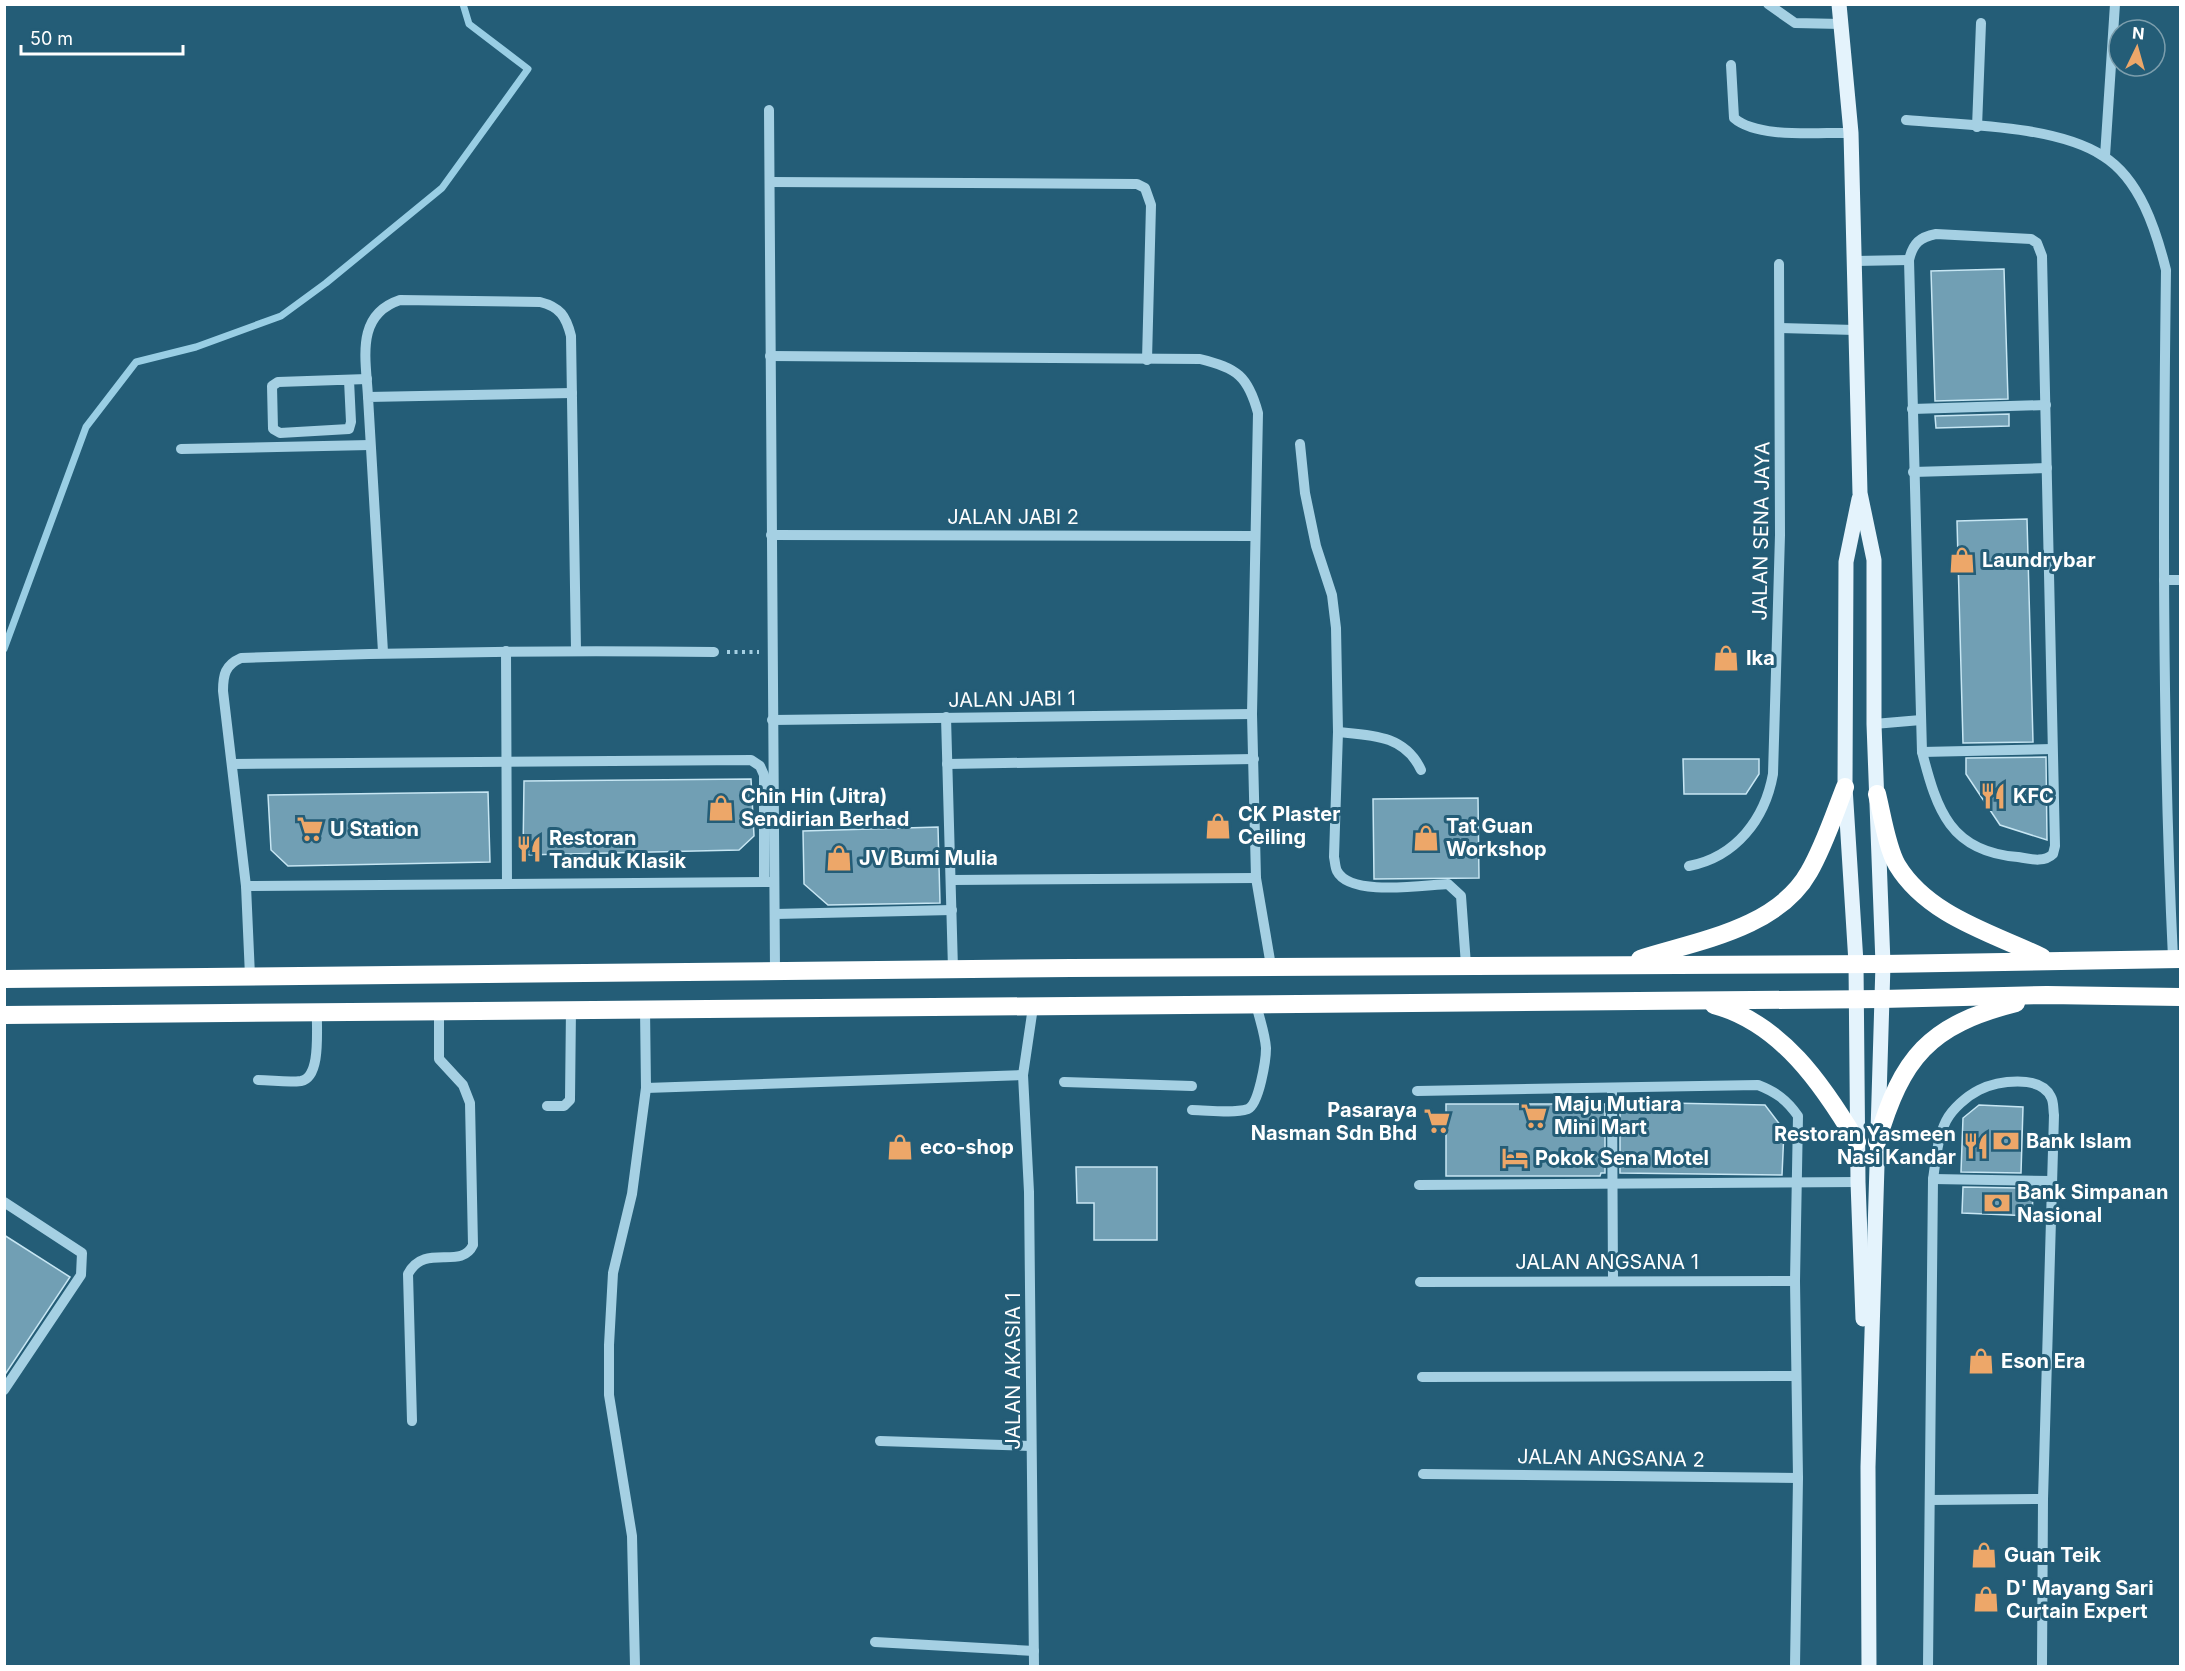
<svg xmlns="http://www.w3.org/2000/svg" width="2185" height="1671" font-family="Inter,sans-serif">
<rect width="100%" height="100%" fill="#245d77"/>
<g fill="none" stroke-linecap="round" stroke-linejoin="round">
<path stroke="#99cee4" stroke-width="7" d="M4,649L86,427L136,362L196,347L281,316L326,283L442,188L528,69L469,24L463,4"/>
</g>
<g fill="#719fb4" stroke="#c7e6f3" stroke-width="1.5">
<path d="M2004,269L2008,399L1935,401L1931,271Z"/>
<path d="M2009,414V426L1936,428L1935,416Z"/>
<path d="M2027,519L2033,742L1963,743L1957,521Z"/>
<path d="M2046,757L2047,840L2000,825L1966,774V758Z"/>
<path d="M1683,759H1759V774L1746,794H1684Z"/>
<path d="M751,779L754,836L739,850L523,855L524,781Z"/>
<path d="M488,792L490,862L288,866L271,850L268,795Z"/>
<path d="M1478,798L1479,878L1374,879L1373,799Z"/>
<path d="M938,827L940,903L828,905L804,884L803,831Z"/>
<path d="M1620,1102L1765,1105L1784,1130L1782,1175L1620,1173Z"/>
<path d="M1446,1104H1605V1173H1601L1600,1176H1446Z"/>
<path d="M1979,1105L2023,1107L2021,1173L1961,1172L1963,1118Z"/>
<path d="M1076,1167H1157V1240H1094V1203H1077Z"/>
<path d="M1963,1187L2020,1188V1193L2033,1194L2032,1216L1962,1213Z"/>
<path d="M4,1235L70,1277L4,1376Z"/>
</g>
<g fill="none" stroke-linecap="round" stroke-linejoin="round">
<path stroke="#a5d0e3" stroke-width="4" stroke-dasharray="3 4.5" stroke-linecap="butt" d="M727,652H759"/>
<g stroke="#a5d0e3" stroke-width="10">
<path d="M1768,4L1795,23L1841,24"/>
<path d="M1731,65L1734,118C1758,139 1819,132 1851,133"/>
<path d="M769,110L775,971"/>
<path d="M1906,120C1963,125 2056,125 2103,156C2140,179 2156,230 2166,270C2163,500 2162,729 2173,958"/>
<path d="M1977,127L1981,23"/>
<path d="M2105,156L2115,4"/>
<path d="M770,182L1137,184L1145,188L1151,205L1147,360"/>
<path d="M1936,234L2031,239L2037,243L2042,256L2055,846L2053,854C2044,863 2030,859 2018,857C1950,852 1937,810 1922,752L1909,260C1913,243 1920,237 1936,234Z"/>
<path d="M1855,261L1909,260"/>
<path d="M1780,328L1855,330"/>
<path d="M770,356L1200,359C1237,368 1248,376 1258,413L1252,714L1256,878L1271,966"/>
<path d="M349,380L351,422L349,429L280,433L273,429L272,386L278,382L367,379"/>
<path d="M368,397C366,359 355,315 400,300L540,302C560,307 566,316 571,336L576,650"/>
<path d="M1912,409L2046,405"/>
<path d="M1300,444L1305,493L1316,546L1332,595L1336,628L1338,732L1334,857C1335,861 1335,867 1337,871C1350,897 1423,885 1448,884L1461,896L1466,965"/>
<path d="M181,449L370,445"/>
<path d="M1913,472L2047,468"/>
<path d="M771,535L1255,536"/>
<path d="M2164,580H2180"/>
<path d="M506,651L507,884"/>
<path d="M383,652L368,397L572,393"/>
<path d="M946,717L953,969"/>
<path d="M772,720L1252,714"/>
<path d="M1874,724L1921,720"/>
<path d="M1338,732C1371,735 1405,735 1421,770"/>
<path d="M1922,752L2052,749"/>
<path d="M232,764L751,760L760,766L764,775V882"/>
<path d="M947,764L1254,759"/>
<path d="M1689,866C1736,857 1765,819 1773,774L1780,535L1779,264"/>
<path d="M952,880L1256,878"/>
<path d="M246,886L770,882"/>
<path d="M775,914L952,910"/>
<path d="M250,976L246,886L223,691C223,675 225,665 241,658C399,652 556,650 714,652"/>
<path d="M1033,1007L1023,1075L1029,1192L1034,1666"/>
<path d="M645,1009L646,1088L1023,1075"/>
<path d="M258,1080C272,1080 287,1083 301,1081C322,1077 316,1027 317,1010"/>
<path d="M1064,1082L1192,1086"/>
<path d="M1612,1090L1613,1279"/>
<path d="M1417,1091L1758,1085C1776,1092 1787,1100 1798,1116L1795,1281L1798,1478L1795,1666"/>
<path d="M547,1106H564L570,1100L571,1008"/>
<path d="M1192,1110C1208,1110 1232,1114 1248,1109C1259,1104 1266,1060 1266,1048C1265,1033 1259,1018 1256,1003"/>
<path d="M1933,1179L2051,1181"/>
<path d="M1419,1185L1858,1182"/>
<path d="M4,1202L82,1253L81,1275L4,1390"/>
<path d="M1420,1282L1795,1281"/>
<path d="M1422,1377L1796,1376"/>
<path d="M412,1421L408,1274C425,1242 461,1271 473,1245L470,1103L463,1085L439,1059V1009"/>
<path d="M880,1441L1031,1446"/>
<path d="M1423,1474L1798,1478"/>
<path d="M1930,1500L2043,1499"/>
<path d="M875,1642L1034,1651"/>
<path d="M635,1666L632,1536L609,1395V1345L613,1273L632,1194L646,1088"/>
<path d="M1928,1666L1933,1179C1936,1160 1937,1139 1946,1121C1952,1109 1967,1096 1979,1090C1997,1081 2040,1074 2051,1097C2054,1102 2053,1110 2054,1115L2043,1499L2042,1666"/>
</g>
<g stroke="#e4f3fc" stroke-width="15">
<path d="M1839,4L1851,133L1860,493L1874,560V724L1883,964L1868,1467L1869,1666"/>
<path d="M1859,499L1846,562L1845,787L1856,963L1858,1182L1863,1319"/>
</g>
<g stroke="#fff" stroke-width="18">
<path d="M1877,794C1882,814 1887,848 1897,865C1928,916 1992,933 2042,957"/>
<path d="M1640,959C1696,941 1777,929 1809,872C1824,846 1834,815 1845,787"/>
<path d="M4,979L1071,968L1883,964L2180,959"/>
<path d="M1714,1005C1781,1023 1823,1085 1857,1142"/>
<path d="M4,1015L1882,999L2047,995L2180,997"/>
<path d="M1877,1142C1902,1057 1929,1025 2016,1003"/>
</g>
</g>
<defs>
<g id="shop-bare" transform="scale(2.07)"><path d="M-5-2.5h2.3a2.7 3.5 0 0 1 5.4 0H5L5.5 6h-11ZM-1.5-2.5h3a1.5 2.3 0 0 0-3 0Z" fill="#eda769" stroke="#245d77" stroke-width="2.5" paint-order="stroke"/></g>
<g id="restaurant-bare" transform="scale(2.07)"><path d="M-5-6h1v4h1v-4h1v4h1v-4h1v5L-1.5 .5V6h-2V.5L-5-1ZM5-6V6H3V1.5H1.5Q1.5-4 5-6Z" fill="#eda769" stroke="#245d77" stroke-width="2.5" paint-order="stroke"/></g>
<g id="supermarket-bare" transform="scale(2.07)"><path d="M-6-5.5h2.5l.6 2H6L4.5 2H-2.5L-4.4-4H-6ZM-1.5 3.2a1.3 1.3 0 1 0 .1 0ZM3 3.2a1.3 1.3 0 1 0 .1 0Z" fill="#eda769" stroke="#245d77" stroke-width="2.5" paint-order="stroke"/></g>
<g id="bank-bare" transform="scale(2.07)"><path d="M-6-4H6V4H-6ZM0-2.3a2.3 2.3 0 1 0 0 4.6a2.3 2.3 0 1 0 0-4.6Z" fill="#eda769" stroke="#245d77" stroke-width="2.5" paint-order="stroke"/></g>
<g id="hotel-bare" transform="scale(2.07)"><path d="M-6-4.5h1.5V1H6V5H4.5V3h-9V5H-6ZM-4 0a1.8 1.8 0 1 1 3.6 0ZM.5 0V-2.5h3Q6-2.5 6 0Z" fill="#eda769" stroke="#245d77" stroke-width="2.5" paint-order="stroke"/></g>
</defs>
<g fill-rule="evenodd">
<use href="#shop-bare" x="1962" y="560"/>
<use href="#shop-bare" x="1726" y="658"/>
<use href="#restaurant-bare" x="1993" y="796"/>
<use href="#shop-bare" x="721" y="808"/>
<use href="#shop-bare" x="1218" y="826"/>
<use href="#supermarket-bare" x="310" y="829"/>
<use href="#shop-bare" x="1426" y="838"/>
<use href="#restaurant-bare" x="529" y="849"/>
<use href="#shop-bare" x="839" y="858"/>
<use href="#supermarket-bare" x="1534" y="1116"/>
<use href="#supermarket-bare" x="1437" y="1121"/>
<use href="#bank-bare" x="2006" y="1141"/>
<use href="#restaurant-bare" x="1976" y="1146"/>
<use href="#shop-bare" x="900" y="1147"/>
<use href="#hotel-bare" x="1515" y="1158"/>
<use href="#bank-bare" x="1997" y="1203"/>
<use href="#shop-bare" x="1981" y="1361"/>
<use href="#shop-bare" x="1984" y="1555"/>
<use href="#shop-bare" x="1986" y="1599"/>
</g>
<g text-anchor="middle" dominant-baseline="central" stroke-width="6" stroke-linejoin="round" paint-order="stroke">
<g font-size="20" fill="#fff" stroke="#245d77">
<text x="1013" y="517">JALAN JABI 2</text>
<text transform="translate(1761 531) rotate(-89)">JALAN SENA JAYA</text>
<text transform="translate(1012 699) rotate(-1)">JALAN JABI 1</text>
<text x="1607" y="1262">JALAN ANGSANA 1</text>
<text transform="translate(1013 1371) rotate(-90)">JALAN AKASIA 1</text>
<text transform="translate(1611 1458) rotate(1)">JALAN ANGSANA 2</text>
</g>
<g font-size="20" font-weight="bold" fill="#fff" stroke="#245d77" text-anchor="start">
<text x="1982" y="560">Laundrybar</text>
<text x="1746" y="658">Ika</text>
<text x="741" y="796">Chin Hin (Jitra)<tspan x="741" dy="23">Sendirian Berhad</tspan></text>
<text x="2013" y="796">KFC</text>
<text x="1238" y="814">CK Plaster<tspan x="1238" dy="23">Ceiling</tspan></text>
<text x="1446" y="826">Tat Guan<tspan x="1446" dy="23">Workshop</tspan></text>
<text x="330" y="829">U Station</text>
<text x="549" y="838">Restoran<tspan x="549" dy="23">Tanduk Klasik</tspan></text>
<text x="859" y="858">JV Bumi Mulia</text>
<text x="1554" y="1104">Maju Mutiara<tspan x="1554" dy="23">Mini Mart</tspan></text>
<text x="1417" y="1110" text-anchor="end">Pasaraya<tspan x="1417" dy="23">Nasman Sdn Bhd</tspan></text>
<text x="1956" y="1134" text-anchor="end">Restoran Yasmeen<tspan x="1956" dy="23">Nasi Kandar</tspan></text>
<text x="2026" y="1141">Bank Islam</text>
<text x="920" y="1147">eco-shop</text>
<text x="1535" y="1158">Pokok Sena Motel</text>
<text x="2017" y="1192">Bank Simpanan<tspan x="2017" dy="23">Nasional</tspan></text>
<text x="2001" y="1361">Eson Era</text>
<text x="2004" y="1555">Guan Teik</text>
<text x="2006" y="1588">D' Mayang Sari<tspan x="2006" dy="23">Curtain Expert</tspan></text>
</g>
</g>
<rect width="2185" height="1671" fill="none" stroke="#ffffff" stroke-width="12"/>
<g transform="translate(2137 48) rotate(5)"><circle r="28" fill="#245d77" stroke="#7c9ead" stroke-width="1.5"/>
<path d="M0-4.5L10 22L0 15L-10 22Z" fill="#eda769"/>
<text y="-9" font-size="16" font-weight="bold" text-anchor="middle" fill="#ffffff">N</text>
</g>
<path d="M21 45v9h162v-9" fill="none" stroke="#ffffff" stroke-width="3"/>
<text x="30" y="45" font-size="18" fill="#ffffff" stroke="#245d77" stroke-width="4.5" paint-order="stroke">50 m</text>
</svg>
